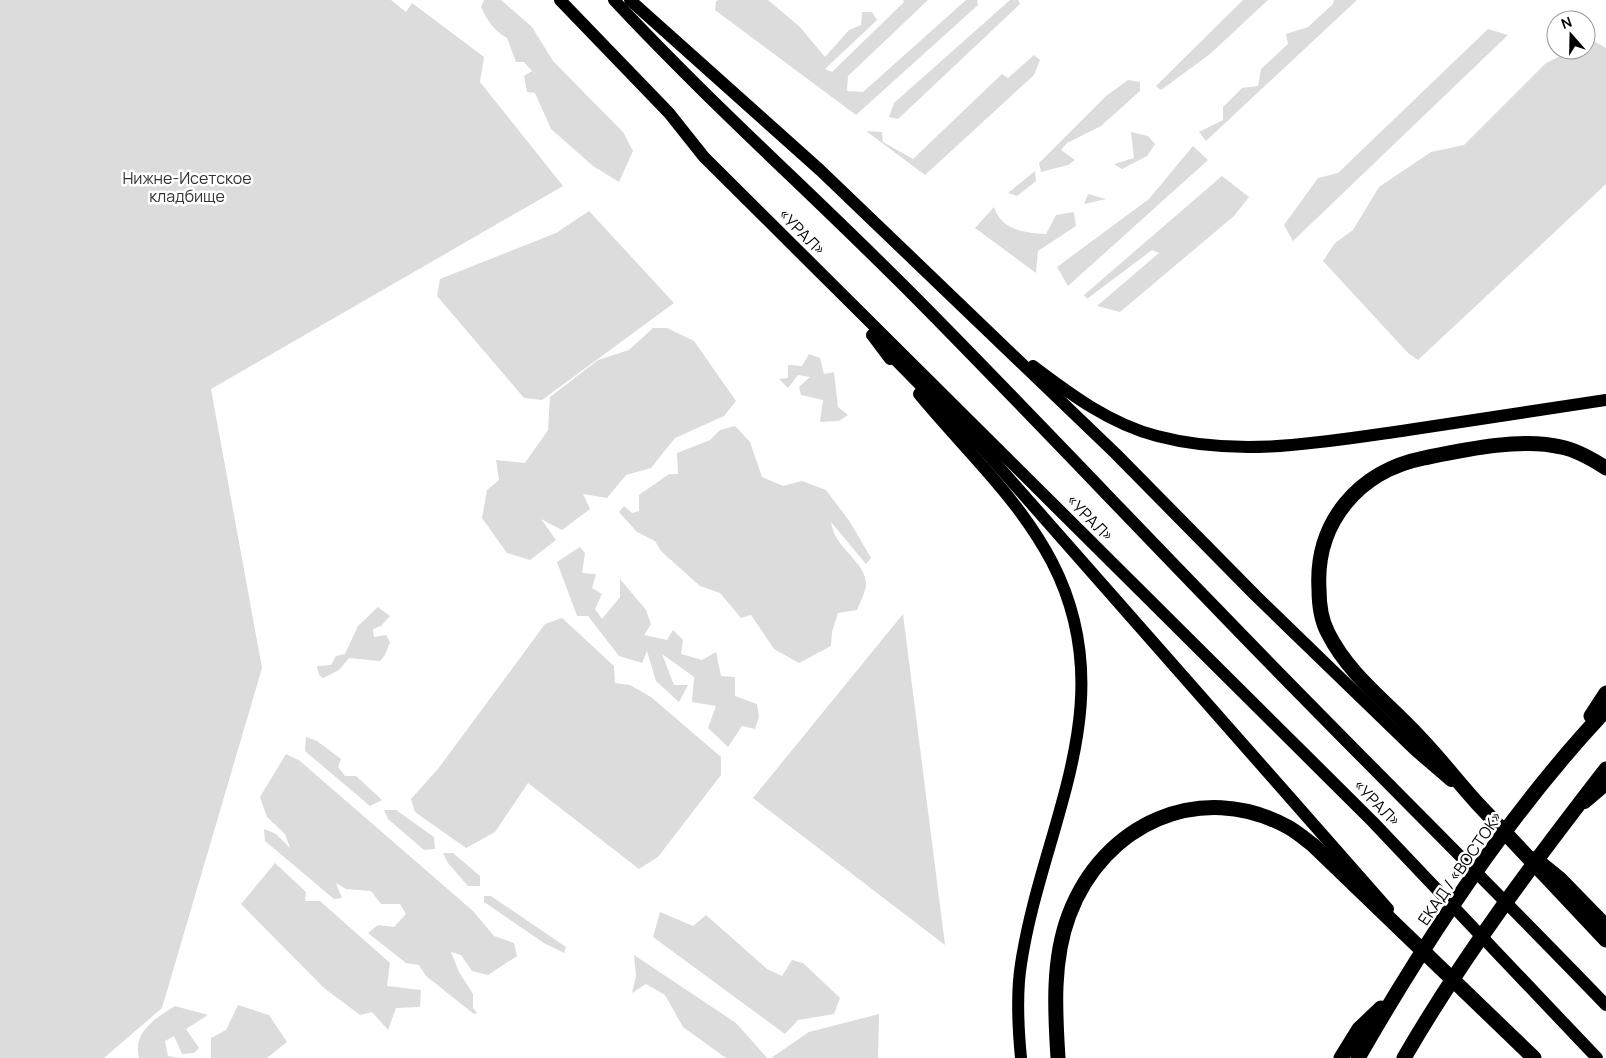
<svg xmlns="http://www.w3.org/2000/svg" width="1606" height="1058" font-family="Manrope,sans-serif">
<rect width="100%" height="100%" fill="#fff"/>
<g fill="#dcdcdc">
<path d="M0,0H391L406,12L412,3L484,57L480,82L563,186L211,389L262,668L162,1008L104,1058H0Z"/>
<path d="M484,0H501L532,27L553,61L623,132L633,151L619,182L593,166L551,129L535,93L527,92L524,76L532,71L524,62H516L507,38C493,30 488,21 481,7Z"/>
<path d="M719,0H768L800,27L825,57L849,30L861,25L862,12H872L877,20L825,69L832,72L904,2L903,0H928L848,76L847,91L863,92L966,0H977L978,5L856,115L715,10L716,1Z"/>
<path d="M1010,0H1018L1020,4L898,119L889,117L894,103Z"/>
<path d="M1243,0H1268L1210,54L1161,90L1156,86Z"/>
<path d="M1334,0H1357L1206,141L1199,132L1223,120V107L1242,88L1258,86L1261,69L1288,44L1286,34L1308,27L1333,4Z"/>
<path d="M1488,29L1508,35L1293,241L1284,225L1318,178L1338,173Z"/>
<path d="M1592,40L1606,48V184L1418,360L1408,353L1323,261L1335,243L1353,230L1379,187L1431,152L1464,145L1546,63L1572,50H1586V43Z"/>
<path d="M1034,55L1040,60L1034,75L925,175L866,131L882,132L883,142L913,159L1002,74L1008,78Z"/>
<path d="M1128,80L1140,82V91L1101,126L1067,143L1061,150L1075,160L1068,165L1041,172L1039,163L1106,96Z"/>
<path d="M1131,132L1148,136L1155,144L1147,156L1122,169L1114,164L1134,158Z"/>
<path d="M1193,146L1208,160L1068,286L1057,267L1149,199Z"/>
<path d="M1035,171L1036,181L1017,196L1008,193Z"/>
<path d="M1222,176L1249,197L1234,216L1120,312L1097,306L1159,253L1152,250L1087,299L1084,295Z"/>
<path d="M1088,194L1106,199L1084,204Z"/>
<path d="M994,207C1001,230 1025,233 1046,234L1056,215L1074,212L1076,226L1038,251L1036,273L975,228Z"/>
<path d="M589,211L674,303L542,400L524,398L437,296L440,279L556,233Z"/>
<path d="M653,328H667L694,341L736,401L724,416L675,438L651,468L626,475L607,498L583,494L590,509L562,530L541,519L556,540L530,560L507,553L482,518L487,490L499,480L496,460L525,463L548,430L550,397L598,360L629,350Z"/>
<path d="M809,354L820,358L824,374L834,372L838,407L848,415L839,421L820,422L823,400L801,395L799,387L810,377L798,375L788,388L779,379L788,378V365L802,366Z"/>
<path d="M735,426L750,442L762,477L783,486L802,481L826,490L850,522L871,558L866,564L831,522C834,548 865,561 866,583C866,591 860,603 857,610L838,613L832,632L831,646L799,663L774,649L751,615L741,618L720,593L700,586L661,551L655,541L637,532L619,512L624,506L632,513L639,511V495L669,474H678L677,453L710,440L720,430Z"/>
<path d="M580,547L585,553L582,573L596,574L592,588L602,594L595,609L602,619L620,597V579L646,610L651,624L644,635L667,640L673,630L683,640L681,654L702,660L716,652L721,676L735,677V696L757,704L759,717L755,729L742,726L728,747L708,728L716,706L692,702L694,677L662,654L674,685H688L679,702L656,681L647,651L642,663L619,656L588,616H577L557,562Z"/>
<path d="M378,607L390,616L381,626L373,629L374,637L386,635L390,642L385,655L380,661L349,658L339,670L323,678L319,675L317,666L331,665L336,656L345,654L358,626Z"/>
<path d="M903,614L945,945L753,798Z"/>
<path d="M562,618L614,666L615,683L630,685L651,697L721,757V775L658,857L639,869L528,783L495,832L466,848L415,812L411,799L438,769L545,624Z"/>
<path d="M306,737L317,741L341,759L338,767L345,776H356L382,800L370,806L305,751Z"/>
<path d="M286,754L300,761L473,911L494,936L514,943L517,956L488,975L472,971L461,955L451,952L459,972L473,994V1008L477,1013L474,1014L426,976L419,965L406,963L368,933L378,925L394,927L406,914L400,904H381L371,891L346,889L336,883L342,898L334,899L265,841L264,829L276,834L290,848L285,834L267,817L260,797Z"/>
<path d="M384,810H396L434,837L435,849L424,850L388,819Z"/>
<path d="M443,853H453L480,876V886H468L448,863Z"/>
<path d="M275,863L306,892L305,901H320L390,963L387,986L421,990L420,1007L396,1008L388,1030L372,1012L360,1015L324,988L241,904Z"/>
<path d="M484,896H491L566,947L564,953L544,943L484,902Z"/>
<path d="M660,912L693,926L706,915L767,969L782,976L792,960L803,963L840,998L834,1014L798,1020L785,1034L653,937Z"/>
<path d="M634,955L736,1023L767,1058H726L683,1027L665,995L646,984L632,993L636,976Z"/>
<path d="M238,1005L269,1015L287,1042L267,1058H211V1038L226,1030Z"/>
<path d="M175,1006L208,1015L186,1029L199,1048L194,1053L182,1054L174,1036L165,1041L168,1056L181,1058H139C132,1032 156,1018 175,1006Z"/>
<path d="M879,1014L878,1058H771L809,1032Z"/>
</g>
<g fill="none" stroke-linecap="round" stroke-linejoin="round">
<g stroke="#000" stroke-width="12">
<path d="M560,0L669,113L704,157L1373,822L1597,1058"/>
<path d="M614,0C711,104 817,198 917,299C1019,402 1118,507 1218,610C1346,743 1478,872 1606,1005"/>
<path d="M630,0L820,170L1115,453L1256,596L1415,750L1451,781"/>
<path d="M872,335L890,359"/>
<path d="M887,351L985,451L1388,909"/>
<path d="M1033,366C1070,394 1110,424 1157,436C1240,458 1324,442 1408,430C1474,420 1540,410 1606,400"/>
<path d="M919,394C964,449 1018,497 1052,562C1125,703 1042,825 1021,964C1016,995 1018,1027 1021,1058"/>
<path d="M1585,803L1606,785"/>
<path d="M1535,857L1561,878L1606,924"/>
</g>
<g stroke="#000" stroke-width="15">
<path d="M1606,468C1592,459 1577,450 1561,447C1522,437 1463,450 1424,458C1359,471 1315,522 1319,589C1319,604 1321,620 1328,633C1350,677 1390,704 1422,740C1441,760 1458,782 1477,803C1520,849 1563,894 1606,940"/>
<path d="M1591,716L1606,693"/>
<path d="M1058,1058C1055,1011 1052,960 1069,915C1103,824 1200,779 1288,827C1297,832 1305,839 1313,845L1534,1058"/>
<path d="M1341,1058L1359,1029L1381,1008"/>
<path d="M1358,1058C1428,936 1510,812 1606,710"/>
<path d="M1404,1058C1463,956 1534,862 1606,769"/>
</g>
</g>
<g text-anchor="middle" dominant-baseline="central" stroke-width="5" stroke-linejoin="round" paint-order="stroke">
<g font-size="16" fill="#333" stroke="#fff">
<text x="187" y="178">Нижне-Исетское<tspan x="187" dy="18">кладбище</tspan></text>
</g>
<g font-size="16" fill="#000" stroke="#fff">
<text transform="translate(802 232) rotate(45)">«УРАЛ»</text>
<text transform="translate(1090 518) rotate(45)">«УРАЛ»</text>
<text transform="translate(1377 803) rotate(45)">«УРАЛ»</text>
<text transform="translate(1460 868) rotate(-55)">ЕКАД / «ВОСТОК»</text>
</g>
</g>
<g transform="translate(1571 35) rotate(340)"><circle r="24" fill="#ffffff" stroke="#999999"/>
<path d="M0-4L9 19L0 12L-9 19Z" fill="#000000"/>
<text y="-8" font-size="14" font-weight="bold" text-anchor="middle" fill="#000000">N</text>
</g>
</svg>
